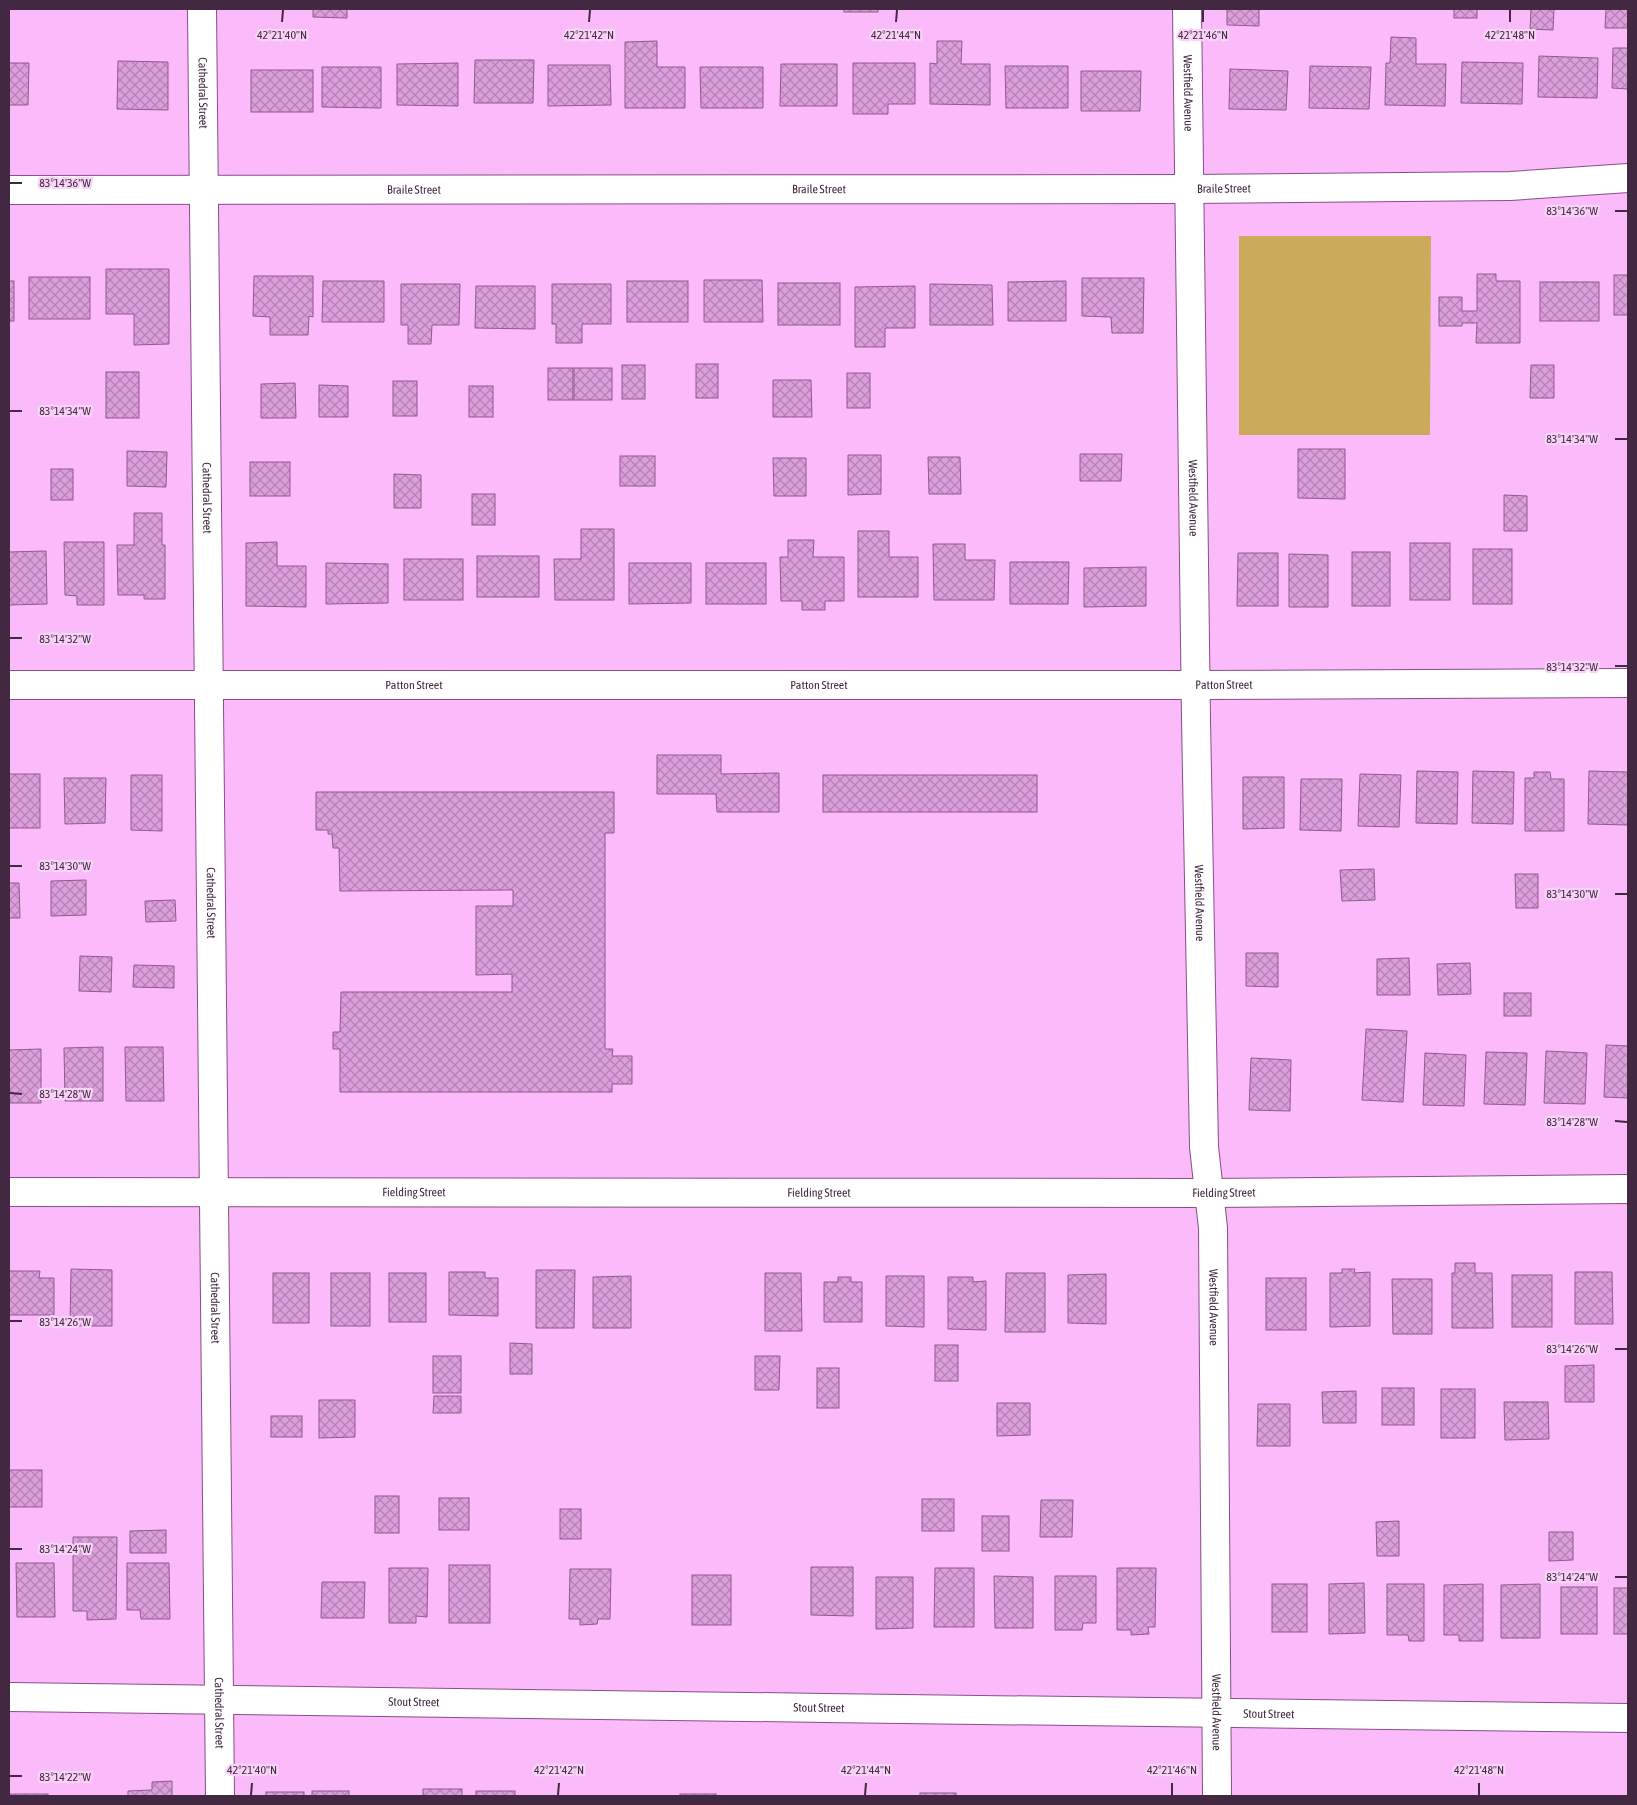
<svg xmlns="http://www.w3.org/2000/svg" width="1637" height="1805" font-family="'Asap Condensed',sans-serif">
<defs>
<pattern id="building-cross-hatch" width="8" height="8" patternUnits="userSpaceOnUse" patternTransform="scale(1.25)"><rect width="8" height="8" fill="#dd9fdc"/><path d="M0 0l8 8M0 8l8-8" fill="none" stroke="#b582b4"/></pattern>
</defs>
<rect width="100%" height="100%" fill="#fbbbfa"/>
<path fill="#caaa5b" d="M1239,236H1431L1430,435H1239Z"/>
<g fill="url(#building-cross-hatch)" stroke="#915891">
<path d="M313,9H347V18L313,17Z"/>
<rect x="844" y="9" width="34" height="3"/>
<path d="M1227,9H1259V26L1227,25Z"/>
<rect x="1454" y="9" width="23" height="9"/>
<path d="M1531,9H1554L1553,30L1530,29Z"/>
<path d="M1606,9H1628V28H1605Z"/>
<path d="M1391,37L1416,38V64H1446L1445,106L1385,105L1386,63H1390Z"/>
<path d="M657,41V67H685V108H625V42Z"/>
<path d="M937,41H962L961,64H990V105L930,104V63L937,64Z"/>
<path d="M1613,48H1628V89L1612,88Z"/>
<path d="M1539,56L1598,58L1597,98L1538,97Z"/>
<path d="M475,60H534L533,103H474Z"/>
<path d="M118,61L168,62V110L117,109Z"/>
<path d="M1462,62L1523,63L1522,104L1461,103Z"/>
<path d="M9,63H29L28,105H9Z"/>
<path d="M458,63V106L397,105V64Z"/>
<path d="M853,63H915V104H888V114H853Z"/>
<path d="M781,64H837V106H780Z"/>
<path d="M548,65H610L611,105L548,106Z"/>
<path d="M1005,66H1068V108H1006Z"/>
<path d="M1310,66L1371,67L1369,109L1309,108Z"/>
<path d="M322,67H381V108L322,107Z"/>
<path d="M700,67H763V108H701Z"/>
<path d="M1230,69L1288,71L1286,110L1229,109Z"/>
<rect x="251" y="70" width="62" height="42"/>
<path d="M1081,71H1141L1140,111H1081Z"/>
<path d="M106,269H169V344L134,345V314H106Z"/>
<path d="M1477,274H1496V281H1520V343H1476L1477,323H1462V326H1439V297H1462V311H1477Z"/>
<rect x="1614" y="275" width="14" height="40"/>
<path d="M254,276H313V317L309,316L308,335H270V317L253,316Z"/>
<rect x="29" y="277" width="61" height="42"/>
<path d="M1082,278H1144L1143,333H1112L1111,317L1082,316Z"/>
<path d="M704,280H762L763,322H704Z"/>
<rect x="9" y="281" width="5" height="40"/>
<path d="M323,281H384V322H322Z"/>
<rect x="627" y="281" width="61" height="41"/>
<path d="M1066,281V321H1008V282Z"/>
<rect x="1540" y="282" width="59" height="39"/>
<rect x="778" y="283" width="62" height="42"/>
<path d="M401,284H460L459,325H432L431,344H408V325H401Z"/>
<path d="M552,284H611V324H582V343H556V324H552Z"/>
<path d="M930,284L992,285L993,325H930Z"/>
<path d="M476,286H535V329L475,328Z"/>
<path d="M915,286V328H885V347H855V287Z"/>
<rect x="696" y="364" width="22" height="34"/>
<rect x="622" y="365" width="23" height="34"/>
<path d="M1531,365H1554V398H1530Z"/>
<rect x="548" y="368" width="25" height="32"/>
<rect x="574" y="368" width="38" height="32"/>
<rect x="106" y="372" width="33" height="46"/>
<rect x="847" y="373" width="23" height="35"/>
<path d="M773,380H811L812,417H773Z"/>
<rect x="393" y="381" width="24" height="35"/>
<path d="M295,383L296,418H261V384Z"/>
<path d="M319,385L348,386V417H319Z"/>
<rect x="469" y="386" width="24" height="31"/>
<path d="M1298,449H1345V499L1298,498Z"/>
<path d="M127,451L167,452L166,487L127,486Z"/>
<path d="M1080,454H1122L1121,481H1080Z"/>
<path d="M848,455H881V494L848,495Z"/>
<rect x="620" y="456" width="35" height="30"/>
<path d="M928,457H960L961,494H929Z"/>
<path d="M773,458H806V496H774Z"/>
<rect x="250" y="462" width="40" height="34"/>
<rect x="51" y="469" width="22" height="31"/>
<path d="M394,474L421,475V508H394Z"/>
<rect x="472" y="494" width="23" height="31"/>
<path d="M1504,495L1527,496V531H1504Z"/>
<path d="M134,513H162V545H165V599H144V595H118L117,545H134Z"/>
<path d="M581,529H614V600H555L554,559H581Z"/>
<path d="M858,531H889V557H918V597H858Z"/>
<path d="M788,540H814L813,557H844V601H825V610H802V601H781L780,557H788Z"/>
<path d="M64,542H104V605H77V596L65,595Z"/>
<path d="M277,542V566H306V607L246,606V543Z"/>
<rect x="1410" y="543" width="40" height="57"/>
<path d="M933,544H965V560H995L994,600H934Z"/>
<rect x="1473" y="549" width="39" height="55"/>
<path d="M46,551L47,604L9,605V552Z"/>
<rect x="1352" y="552" width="38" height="54"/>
<path d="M1238,553H1278V606H1237Z"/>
<path d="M1289,554L1328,555V607H1289Z"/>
<rect x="477" y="556" width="62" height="41"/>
<rect x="404" y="559" width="59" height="41"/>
<path d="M1010,562H1069L1068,604H1010Z"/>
<path d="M326,563L388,564V603L326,604Z"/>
<path d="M629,563H691V603L629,604Z"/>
<rect x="706" y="563" width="60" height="41"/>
<path d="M1146,567V606L1084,607V568Z"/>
<path d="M657,755H721V774L779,773V812H717L716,794H657Z"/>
<path d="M1417,771L1458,772L1457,824L1416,823Z"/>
<path d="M1473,771L1514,772L1513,824L1472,823Z"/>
<path d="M1589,771L1628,772V825L1588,824Z"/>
<path d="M1534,772H1550L1551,779H1564V831H1525V778H1534Z"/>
<rect x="9" y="774" width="31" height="54"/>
<path d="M1360,774L1401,775L1399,827L1358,826Z"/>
<path d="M131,775H162V831L131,830Z"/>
<rect x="823" y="775" width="214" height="37"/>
<path d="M1243,777H1284V828L1243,829Z"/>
<path d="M64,778H106L105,823L65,824Z"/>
<path d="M1301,779H1342L1341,831L1300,830Z"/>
<path d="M316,792H614V833H605V1049H613L612,1056H632V1084H612V1092H340V1049H333V1032H340L341,992H512V974L476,975V906H513V890L340,891L339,848H333L332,834H328V830H316Z"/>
<path d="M1374,869L1375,900L1342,901L1340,870Z"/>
<path d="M1515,874H1538V908H1516Z"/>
<path d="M86,880V915L51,916V881Z"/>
<path d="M9,883H19L20,918H9Z"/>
<path d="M175,900L176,921L146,922L145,901Z"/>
<path d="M1246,953H1278V987L1246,986Z"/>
<path d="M80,956L112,957L111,992L79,991Z"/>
<path d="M1409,958L1410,995H1377V959Z"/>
<path d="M1470,963L1471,994L1438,995L1437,964Z"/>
<path d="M134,965L174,966V988L133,987Z"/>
<rect x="1504" y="993" width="27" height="23"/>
<path d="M1366,1029L1407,1031L1403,1102L1362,1100Z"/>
<path d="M1606,1045L1628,1046V1098L1604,1097Z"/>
<path d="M103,1047V1101H65L64,1048Z"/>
<path d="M125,1047H163L164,1101H126Z"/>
<path d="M41,1049V1103H9V1050Z"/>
<path d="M1546,1051L1587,1053L1585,1104L1544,1103Z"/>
<path d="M1486,1052L1527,1053L1525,1105L1484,1104Z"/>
<path d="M1425,1053L1466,1055L1464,1106L1423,1105Z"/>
<path d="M1251,1058L1291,1060L1290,1111L1249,1110Z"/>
<path d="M1455,1263H1475V1273H1492L1493,1328H1452V1273H1455Z"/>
<path d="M71,1269L112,1270V1326H70Z"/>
<path d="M1342,1269H1355L1354,1273L1370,1272V1326L1330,1327V1273H1342Z"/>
<path d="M536,1270H575L574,1328H536Z"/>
<path d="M9,1271H40L39,1278H54V1315H9Z"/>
<path d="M449,1272H485V1278H498V1316L449,1315Z"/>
<path d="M1575,1272H1612L1613,1324H1575Z"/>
<rect x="273" y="1273" width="36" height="50"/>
<rect x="331" y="1273" width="39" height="53"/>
<rect x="389" y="1273" width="37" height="49"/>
<path d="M765,1273H801L802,1331H765Z"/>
<path d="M1006,1273H1045V1332H1005Z"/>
<path d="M1106,1274V1324L1068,1323V1275Z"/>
<rect x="1512" y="1275" width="40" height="52"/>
<path d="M631,1276V1328H593V1277Z"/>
<path d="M886,1276H924V1327L886,1326Z"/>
<path d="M838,1277H851V1282H862V1322H824V1282H838Z"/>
<path d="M948,1277H973V1282L986,1281V1330L948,1329Z"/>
<rect x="1266" y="1278" width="40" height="52"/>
<path d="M1392,1279H1432V1334H1393Z"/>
<path d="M510,1343L532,1344V1374H510Z"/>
<rect x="935" y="1345" width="23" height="36"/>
<rect x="433" y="1356" width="28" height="37"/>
<path d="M755,1356H780L779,1390H755Z"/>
<path d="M1594,1365V1402H1565V1366Z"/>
<rect x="817" y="1368" width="22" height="40"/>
<rect x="1382" y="1388" width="32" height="37"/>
<rect x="1441" y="1389" width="34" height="49"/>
<path d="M1356,1391V1423H1323L1322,1392Z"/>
<path d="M434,1396H461V1413H433Z"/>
<path d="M319,1400H355V1437L319,1438Z"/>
<path d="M1504,1402H1548L1549,1439L1505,1440Z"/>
<path d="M997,1403H1030V1435L997,1436Z"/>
<path d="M1258,1404H1290V1446H1257Z"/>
<rect x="271" y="1416" width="31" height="21"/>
<rect x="9" y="1470" width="33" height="37"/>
<rect x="375" y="1496" width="24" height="37"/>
<rect x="439" y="1498" width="30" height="32"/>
<rect x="922" y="1499" width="32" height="32"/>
<path d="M1041,1500H1073L1072,1537H1040Z"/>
<rect x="560" y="1509" width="21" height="30"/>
<rect x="982" y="1516" width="27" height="35"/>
<path d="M1399,1521V1556H1377L1376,1522Z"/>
<path d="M166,1530V1553H130V1531Z"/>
<path d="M1549,1532H1573V1560L1549,1561Z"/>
<path d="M73,1537H117L116,1619L87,1620V1611H73Z"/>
<path d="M16,1563H54L55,1617H17Z"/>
<path d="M127,1563H169L170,1619H141L140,1610H127Z"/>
<rect x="449" y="1565" width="41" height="58"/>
<path d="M811,1567H853V1616L811,1615Z"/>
<path d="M389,1568H428L427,1617L416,1616V1623H389Z"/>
<path d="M935,1568H974V1627H934Z"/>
<path d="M1117,1568H1156L1155,1627H1148L1149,1634L1131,1635V1630H1117Z"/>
<path d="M570,1569H611L610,1619H598L597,1624L580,1625V1619H569Z"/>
<rect x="692" y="1575" width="39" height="50"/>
<path d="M994,1576L1033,1577V1628H995Z"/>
<path d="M1055,1576H1096V1623H1083L1082,1630H1055Z"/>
<path d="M876,1577H913V1628L876,1629Z"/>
<path d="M322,1582H365L364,1618H321Z"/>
<path d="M1364,1583L1365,1633L1329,1634V1584Z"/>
<rect x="1272" y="1584" width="35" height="48"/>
<path d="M1387,1584H1424V1641H1409L1408,1635H1387Z"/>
<path d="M1483,1584V1641H1459V1635H1444V1585Z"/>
<path d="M1540,1584V1638H1501V1585Z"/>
<rect x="1561" y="1587" width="36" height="47"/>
<rect x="1614" y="1588" width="14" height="46"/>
<path d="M172,1781V1796H128V1791L152,1790V1782Z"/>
<rect x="423" y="1789" width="39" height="7"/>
<rect x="312" y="1791" width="37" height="5"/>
<rect x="476" y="1791" width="39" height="5"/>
<rect x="266" y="1792" width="38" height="4"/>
<rect x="920" y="1793" width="36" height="3"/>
<rect x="10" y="1794" width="38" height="2"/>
<rect x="680" y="1794" width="36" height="2"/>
</g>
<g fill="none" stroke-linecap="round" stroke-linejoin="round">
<g stroke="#874e87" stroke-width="30">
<g id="street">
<path id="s1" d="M202,9L220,1796"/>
<path id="s2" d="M1187,9L1196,720L1204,1147L1213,1228L1217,1796"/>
<path id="s3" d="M9,190L1189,189L1510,186L1628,178"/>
<path id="s4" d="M9,685H1196L1628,683"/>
<path id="s5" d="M9,1192L1208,1193L1628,1189"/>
<path id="s6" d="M9,1697C549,1703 1088,1713 1628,1718"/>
</g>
</g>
<use href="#street" stroke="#fff" stroke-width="28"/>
</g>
<path fill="none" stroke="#422941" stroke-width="2" d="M282,22L283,10M589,22L590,10M896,22L897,10M1203,22V10M1510,22V10M10,183H22M1615,211H1627M10,411H22M1615,439H1627M10,638H22M1615,666H1627M10,866H22M1615,894H1627M10,1093L22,1094M1615,1121L1627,1122M10,1321H22M1615,1349H1627M10,1549H22M1615,1577H1627M10,1776H22M251,1795L252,1783M558,1795L559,1783M865,1795L866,1783M1172,1795V1783M1479,1795V1783"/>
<g text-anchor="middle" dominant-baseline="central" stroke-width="4.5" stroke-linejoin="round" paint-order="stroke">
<g font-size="12" fill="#422941" stroke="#f9d3f8">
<text stroke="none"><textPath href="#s1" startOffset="84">Cathedral Street</textPath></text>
<text stroke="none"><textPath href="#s2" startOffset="84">Westfield Avenue</textPath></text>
<text stroke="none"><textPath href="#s3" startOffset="405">Braile Street</textPath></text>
<text stroke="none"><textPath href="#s3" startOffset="810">Braile Street</textPath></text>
<text stroke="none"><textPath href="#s3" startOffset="1215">Braile Street</textPath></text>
<text stroke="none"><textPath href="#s1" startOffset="489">Cathedral Street</textPath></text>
<text stroke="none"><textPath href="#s2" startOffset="489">Westfield Avenue</textPath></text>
<text stroke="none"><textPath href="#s4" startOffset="405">Patton Street</textPath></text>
<text stroke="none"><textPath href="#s4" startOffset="810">Patton Street</textPath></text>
<text stroke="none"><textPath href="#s4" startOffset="1215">Patton Street</textPath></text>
<text stroke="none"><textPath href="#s1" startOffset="894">Cathedral Street</textPath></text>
<text stroke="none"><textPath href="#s2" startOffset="894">Westfield Avenue</textPath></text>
<text stroke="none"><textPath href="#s5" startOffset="405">Fielding Street</textPath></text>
<text stroke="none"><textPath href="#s5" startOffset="810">Fielding Street</textPath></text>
<text stroke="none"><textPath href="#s5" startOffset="1215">Fielding Street</textPath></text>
<text stroke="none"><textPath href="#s1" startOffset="1299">Cathedral Street</textPath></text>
<text stroke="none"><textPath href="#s2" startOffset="1299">Westfield Avenue</textPath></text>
<text stroke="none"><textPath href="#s6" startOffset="405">Stout Street</textPath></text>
<text stroke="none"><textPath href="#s6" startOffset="810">Stout Street</textPath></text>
<text stroke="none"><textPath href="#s1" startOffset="1704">Cathedral Street</textPath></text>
<text stroke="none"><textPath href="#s2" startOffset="1704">Westfield Avenue</textPath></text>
<text stroke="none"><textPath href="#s6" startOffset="1260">Stout Street</textPath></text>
</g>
</g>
<g font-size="12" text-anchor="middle" fill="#422941" stroke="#f9d3f8" stroke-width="4.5" stroke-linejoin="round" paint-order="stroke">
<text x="282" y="39">42°21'40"N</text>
<text x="589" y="39">42°21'42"N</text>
<text x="896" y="39">42°21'44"N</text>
<text x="1203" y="39">42°21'46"N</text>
<text x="1510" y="39">42°21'48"N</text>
<text x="65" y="187">83°14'36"W</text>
<text x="1572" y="215">83°14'36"W</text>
<text x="65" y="415">83°14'34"W</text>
<text x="1572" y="443">83°14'34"W</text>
<text x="65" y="643">83°14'32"W</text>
<text x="1572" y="671">83°14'32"W</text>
<text x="65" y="870">83°14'30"W</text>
<text x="1572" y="898">83°14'30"W</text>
<text x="65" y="1098">83°14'28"W</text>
<text x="1572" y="1126">83°14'28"W</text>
<text x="65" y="1326">83°14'26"W</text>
<text x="1572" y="1353">83°14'26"W</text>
<text x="65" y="1553">83°14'24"W</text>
<text x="1572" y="1581">83°14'24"W</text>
<text x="252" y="1774">42°21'40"N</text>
<text x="559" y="1774">42°21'42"N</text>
<text x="866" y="1774">42°21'44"N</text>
<text x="1172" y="1774">42°21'46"N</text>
<text x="1479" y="1774">42°21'48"N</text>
<text x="65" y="1781">83°14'22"W</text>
</g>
<rect width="1637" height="1805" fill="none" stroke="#422941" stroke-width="20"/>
</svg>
